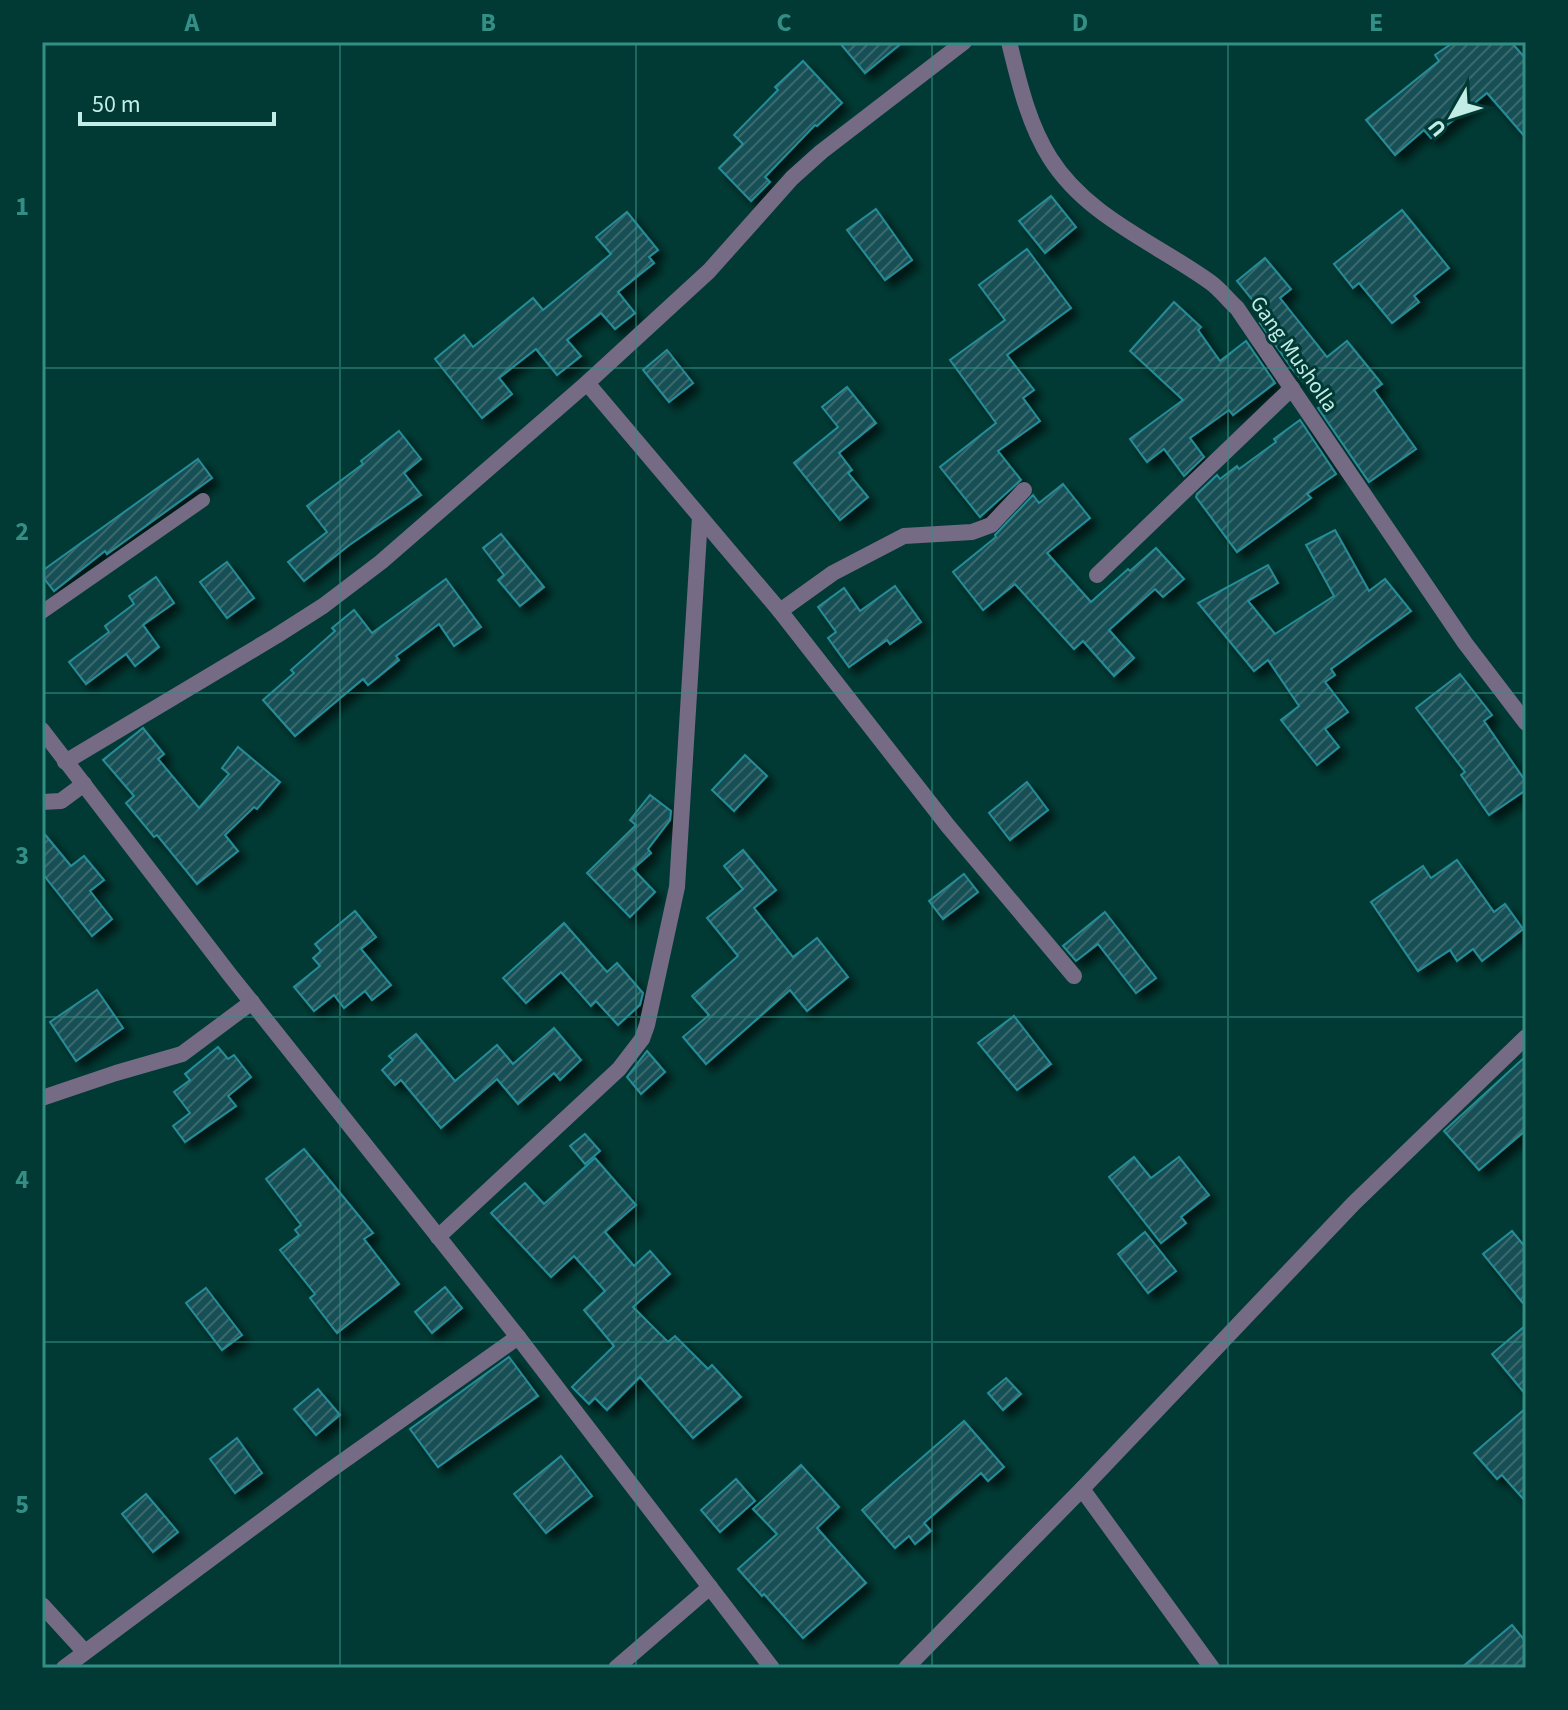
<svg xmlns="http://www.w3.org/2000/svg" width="1568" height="1710" font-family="'Source Sans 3',sans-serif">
<defs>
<pattern id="building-hatch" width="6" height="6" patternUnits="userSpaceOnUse" patternTransform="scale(2)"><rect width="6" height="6" fill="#194f55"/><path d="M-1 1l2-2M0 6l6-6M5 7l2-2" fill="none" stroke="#39696d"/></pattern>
<filter id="shadow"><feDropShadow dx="7" dy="7" stdDeviation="4" flood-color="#0009"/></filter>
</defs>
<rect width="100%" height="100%" fill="#013a34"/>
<g fill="url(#building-hatch)" stroke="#268d98" stroke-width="2" filter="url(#shadow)">
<path d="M839,42H903L865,73Z"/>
<path d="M1454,42H1511L1526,59V138L1487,93L1431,138L1424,130L1395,155L1366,120L1439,61L1435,55Z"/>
<path d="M803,61L842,103L817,126L815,125L765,177L770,182L751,201L719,168L743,144L734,135L778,90L775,87Z"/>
<path d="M1051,196L1076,227L1045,253L1019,221Z"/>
<path d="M876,209L912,260L885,280L847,230Z"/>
<path d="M1402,210L1449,268L1414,296L1419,302L1392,323L1359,283L1353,288L1334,264Z"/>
<path d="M627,212L658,250L649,257L654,263L618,292L635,313L615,329L601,313L567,340L581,356L557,375L536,349L499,378L512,394L482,418L435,359L464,335L473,347L533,298L543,310L611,254L596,237Z"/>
<path d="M1027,249L1071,308L1007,355L1034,390L1023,398L1040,421L998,451L1021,480L980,517L940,467L996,423L950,360L1005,320L979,285Z"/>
<path d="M1265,258L1291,289L1280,298L1327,357L1347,341L1382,384L1374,390L1416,449L1369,482L1318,408L1323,405L1293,370L1260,323L1267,318L1237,281Z"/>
<path d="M1174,302L1201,327L1198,330L1220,361L1246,341L1275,383L1233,415L1229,410L1190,438L1204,457L1184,476L1164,449L1147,462L1130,439L1183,400L1130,351Z"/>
<path d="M667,350L693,383L669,402L643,370Z"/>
<path d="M847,387L876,423L839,453L852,470L848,473L868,497L840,520L794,463L838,427L822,407Z"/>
<path d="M1300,420L1336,474L1307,494L1311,498L1237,552L1196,497L1197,494L1217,475L1220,479L1237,466L1239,469L1276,442L1274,439Z"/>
<path d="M399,431L421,459L404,473L421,495L348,546L304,581L288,562L327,532L307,506L363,464L361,461Z"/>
<path d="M198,459L212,478L107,554L105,551L54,591L42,576V571Z"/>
<path d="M1063,484L1090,518L1047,553L1091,602L1128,569L1130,571L1156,548L1184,579L1163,597L1155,589L1109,630L1134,658L1114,676L1083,641L1074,649L1015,584L983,610L953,572L996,537L995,535L1033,495L1039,503Z"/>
<path d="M1335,530L1369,591L1385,579L1411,611L1331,669L1335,675L1325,682L1348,712L1325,729L1339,747L1317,765L1281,720L1299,706L1268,660L1254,671L1198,603L1268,565L1278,583L1248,601L1275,634L1334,596L1306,545Z"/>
<path d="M501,534L544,587L520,606L498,580L504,575L483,548Z"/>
<path d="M227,562L254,598L227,618L200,582Z"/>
<path d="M156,577L174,603L143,625L159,647L135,666L126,654L86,684L69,662L109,632L105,626L134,604L129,596Z"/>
<path d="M446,579L481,627L454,646L439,624L396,656L399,660L368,685L363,679L295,736L263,700L294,673L291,670L335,631L332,628L354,610L372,633Z"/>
<path d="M895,586L921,622L890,644L887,640L849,667L828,638L836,632L818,607L844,588L860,611Z"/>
<path d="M1460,674L1492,715L1484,721L1526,782V790L1489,815L1461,775L1465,772L1416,708Z"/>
<path d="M143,728L164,754L158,759L199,808L229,774L222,768L238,747L280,782L257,809L254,807L225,835L238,851L197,884L157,835L154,837L126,803L134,796L103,760Z"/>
<path d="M745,755L767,776L734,811L712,790Z"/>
<path d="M1027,782L1048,810L1010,840L989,813Z"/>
<path d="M650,795L671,811L670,820L648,849L651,853L633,869L655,892L630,917L587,873L636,825L630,820Z"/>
<path d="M42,831L71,866L84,856L104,880L90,891L112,919L92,936L42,873Z"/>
<path d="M743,850L776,890L754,908L793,957L817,938L848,977L807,1011L790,990L706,1064L683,1037L709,1015L692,996L738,956L707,918L743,889L724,866Z"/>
<path d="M1457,860L1494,912L1505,904L1523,929L1482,961L1473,949L1457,961L1450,950L1418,971L1371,902L1423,866L1431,878Z"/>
<path d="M964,874L978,892L943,919L929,901Z"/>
<path d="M355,911L376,937L361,949L391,985L372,1000L365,991L344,1008L334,995L314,1011L294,987L320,966L313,958L321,951L315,944Z"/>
<path d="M1105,912L1156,978L1136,993L1098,944L1076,961L1063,946Z"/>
<path d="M564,923L607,972L617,963L643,993L640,1005L618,1025L596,1001L591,1006L561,972L526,1003L503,978Z"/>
<path d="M97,990L123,1028L76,1061L50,1022Z"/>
<path d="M1014,1016L1051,1064L1017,1090L978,1043Z"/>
<path d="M554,1028L581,1060L560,1080L554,1073L518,1104L497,1079L441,1128L401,1080L395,1085L382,1070L393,1060L389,1056L416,1034L455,1081L497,1045L513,1064Z"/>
<path d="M218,1047L228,1059L234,1055L251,1077L228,1096L236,1106L185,1142L173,1126L190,1113L174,1092L190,1080L185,1074Z"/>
<path d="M647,1051L665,1072L641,1094L627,1077Z"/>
<path d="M1526,1056V1130L1479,1170L1444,1131Z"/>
<path d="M585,1134L600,1151L585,1164L570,1146Z"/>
<path d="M304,1149L373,1233L364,1239L399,1284L337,1333L310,1298L315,1294L280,1250L299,1235L295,1230L301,1225L266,1179Z"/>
<path d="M1134,1157L1151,1178L1179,1157L1209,1195L1181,1217L1186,1223L1161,1243L1109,1177Z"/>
<path d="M595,1158L636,1205L605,1232L634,1266L650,1251L670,1274L633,1307L668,1342L675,1336L708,1369L712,1365L741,1397L693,1438L640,1377L607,1410L595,1398L589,1404L572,1387L614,1346L584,1310L605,1291L574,1256L551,1277L491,1213L525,1183L544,1204Z"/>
<path d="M1512,1231L1526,1248V1307L1483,1254Z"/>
<path d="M1145,1232L1176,1271L1148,1293L1118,1254Z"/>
<path d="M445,1287L462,1308L432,1333L415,1312Z"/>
<path d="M206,1288L242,1335L222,1350L186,1303Z"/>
<path d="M1526,1325V1395L1492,1354Z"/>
<path d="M509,1357L538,1396L438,1467L410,1429Z"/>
<path d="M1006,1378L1021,1394L1003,1410L988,1393Z"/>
<path d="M318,1389L340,1415L316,1435L294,1409Z"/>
<path d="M1526,1408V1502L1502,1475L1497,1479L1474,1453Z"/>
<path d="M964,1421L1004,1467L988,1481L981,1473L933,1515L924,1523L931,1531L915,1544L909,1536L895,1548L862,1510Z"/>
<path d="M237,1438L262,1473L235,1493L210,1459Z"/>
<path d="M561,1456L592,1496L546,1533L514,1494Z"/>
<path d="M801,1465L839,1507L817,1528L866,1583L803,1638L764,1594L762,1596L738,1569L777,1534L753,1509Z"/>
<path d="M736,1479L755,1501L720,1532L701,1510Z"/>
<path d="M146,1494L178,1532L153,1552L122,1514Z"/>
<path d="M1512,1625L1526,1642V1668H1461Z"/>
</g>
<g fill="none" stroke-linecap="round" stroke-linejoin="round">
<path stroke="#766b85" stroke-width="14" d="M42,612L203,500"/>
<g stroke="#766b85" stroke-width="16">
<path d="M1009,42C1019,82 1028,123 1050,158C1087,217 1156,243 1210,282C1220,289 1228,300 1237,308L1465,643L1526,723"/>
<path d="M587,383L780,611L948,826L1074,976"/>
<path d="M1097,575L1292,388"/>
<path d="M780,611L833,573L904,536L972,532L991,525L1024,490"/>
<path d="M65,762L276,636L323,606L381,562L587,383L709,271L792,178L821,152L964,42"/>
<path d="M42,802L61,801L84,784"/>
<path d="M42,1098L116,1073L182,1054L252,1002"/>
<path d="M438,1237L619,1069L642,1039L647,1025L677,887L700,517"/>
<path d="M1082,1489L1212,1668"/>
<path d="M42,1605L84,1651"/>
<path d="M64,1668L322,1476L518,1337"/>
<path d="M616,1668L710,1587"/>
<path d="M906,1668L1082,1489L1354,1203L1526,1037"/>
</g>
<path stroke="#766b85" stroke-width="16" d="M42,730L230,975L518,1337L772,1668"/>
</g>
<path fill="none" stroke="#338e86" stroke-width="2" stroke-opacity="0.55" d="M340,42V1668M636,42V1668M932,42V1668M1228,42V1668M42,368H1526M42,693H1526M42,1017H1526M42,1342H1526"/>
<g text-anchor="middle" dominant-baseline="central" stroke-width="6" stroke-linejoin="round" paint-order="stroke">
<g font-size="22" fill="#c2ede6" stroke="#013a34">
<text transform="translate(1294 354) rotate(55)">Gang Musholla</text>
</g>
</g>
<rect width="1568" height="1710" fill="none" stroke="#013a34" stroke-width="88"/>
<g transform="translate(1452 116) rotate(231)" stroke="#013a34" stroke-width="6" paint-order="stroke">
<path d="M0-6L14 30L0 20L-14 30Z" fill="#c2ede6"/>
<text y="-12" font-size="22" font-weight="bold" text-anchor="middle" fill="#c2ede6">U</text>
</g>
<path d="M80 112v12h194v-12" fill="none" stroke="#c2ede6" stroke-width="4"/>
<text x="92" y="112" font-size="24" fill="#c2ede6" stroke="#013a34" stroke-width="6" paint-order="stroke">50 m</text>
<rect x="44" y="44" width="1480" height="1622" fill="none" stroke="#338e86" stroke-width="3"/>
<g font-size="26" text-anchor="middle" font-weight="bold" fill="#338e86">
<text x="192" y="31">A</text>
<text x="488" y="31">B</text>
<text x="784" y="31">C</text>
<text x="1080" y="31">D</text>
<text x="1376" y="31">E</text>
<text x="22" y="215">1</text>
<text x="22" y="540">2</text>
<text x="22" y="864">3</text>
<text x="22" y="1188">4</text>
<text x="22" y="1513">5</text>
</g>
</svg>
